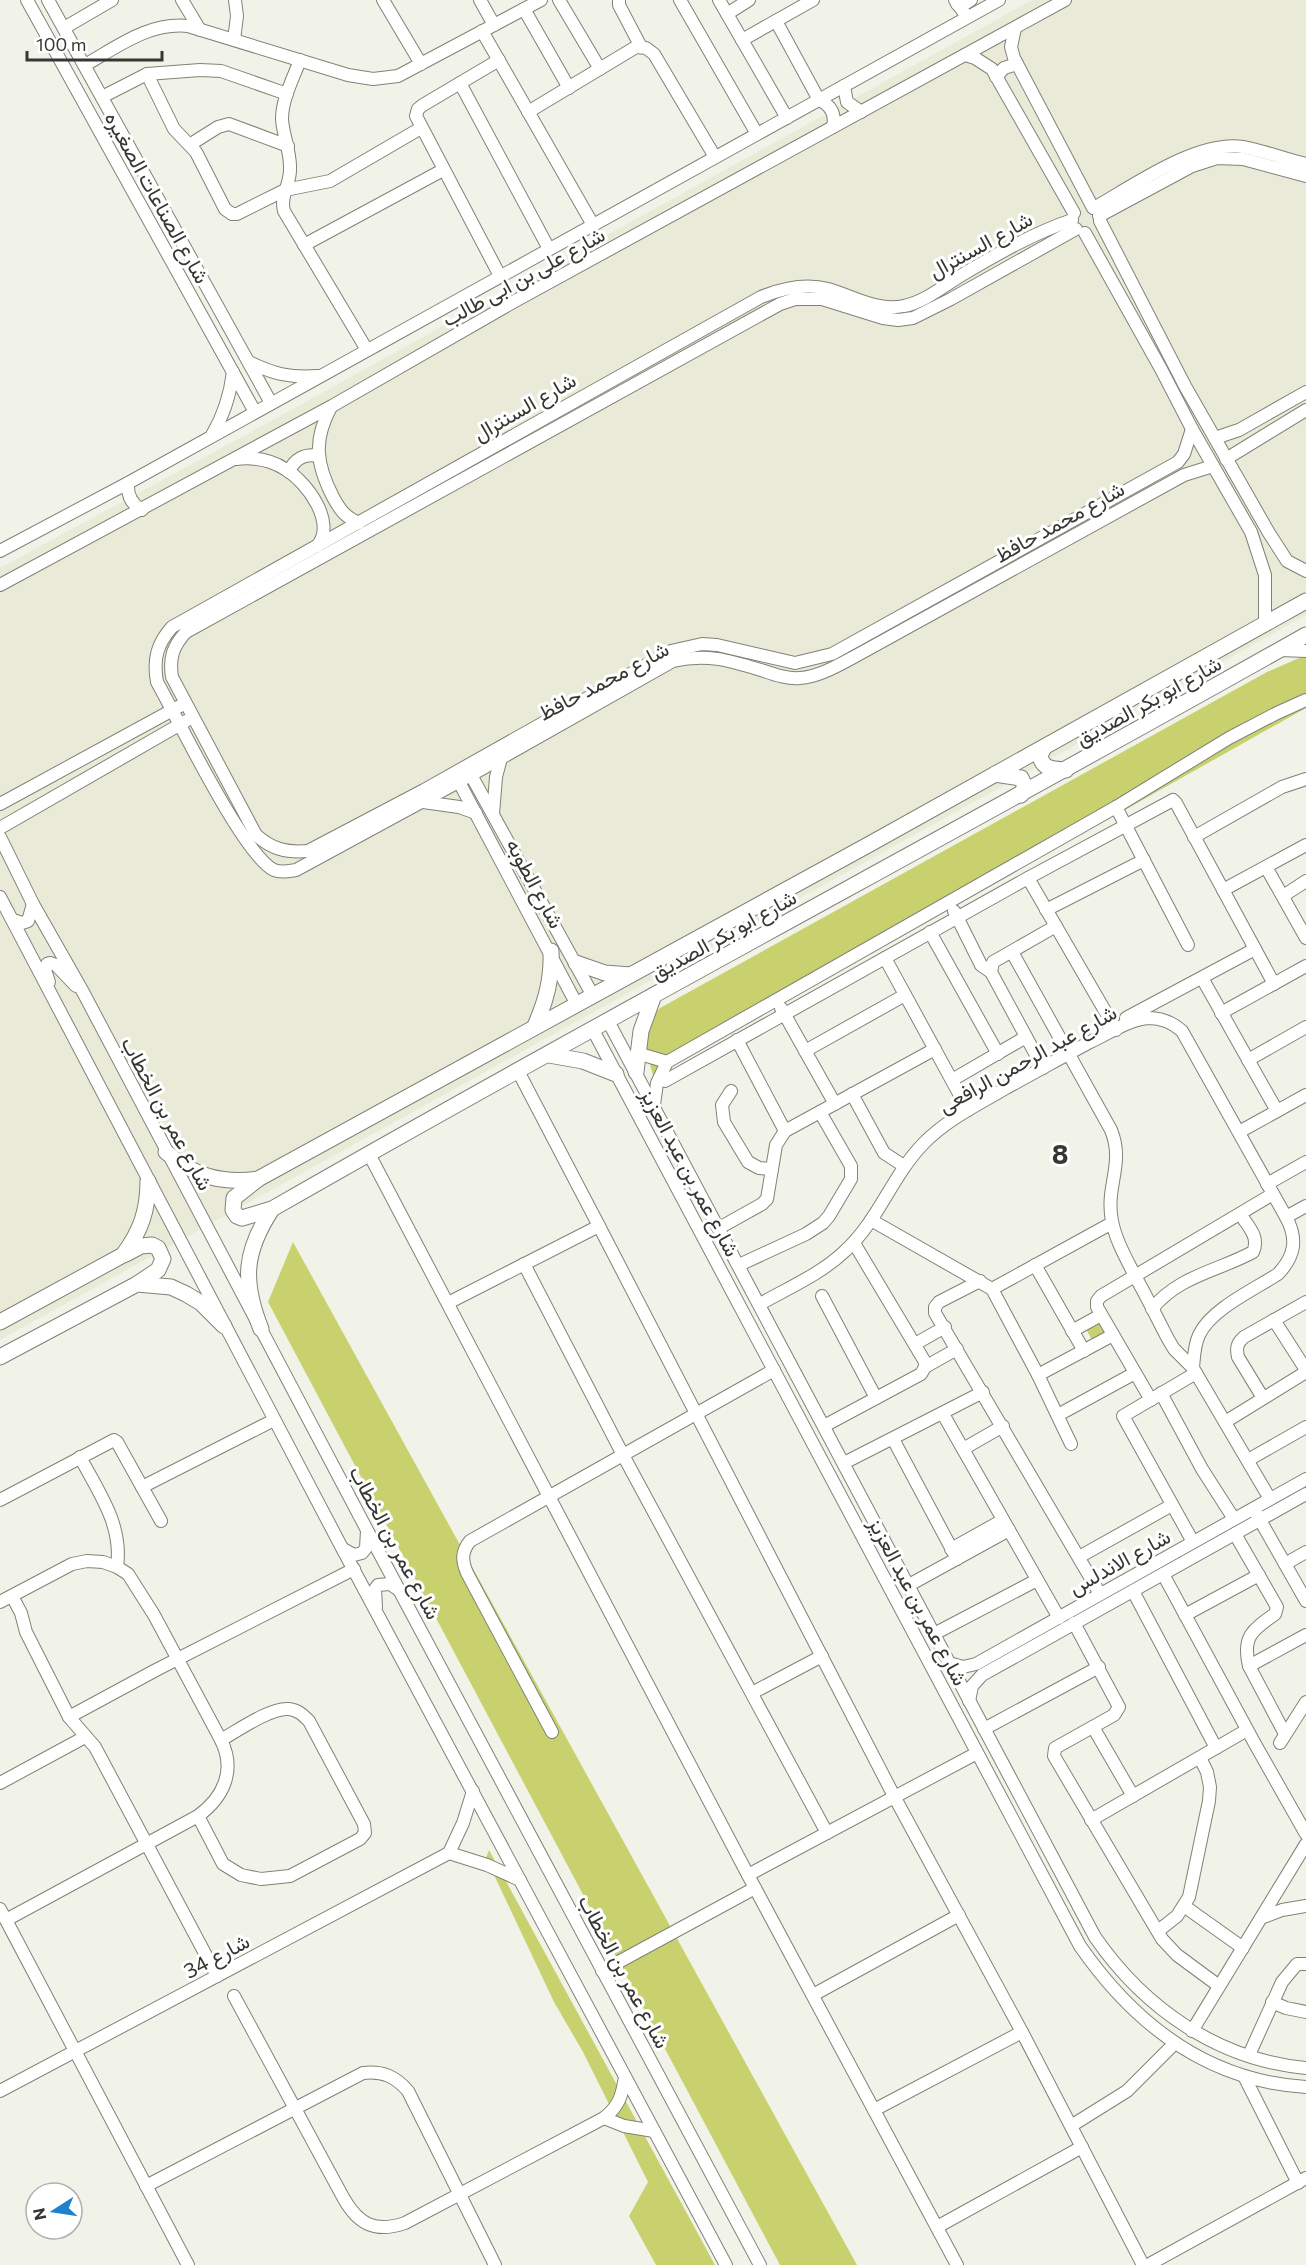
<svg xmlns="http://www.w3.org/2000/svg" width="1306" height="2265" font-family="Commissioner,Vazirmatn,sans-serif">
<rect width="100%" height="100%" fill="#f2f3e8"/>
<path fill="#e9ebd8" d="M1032,0H1306V615L1010,782L0,1340V568L271,421Z"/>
<g fill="#c9d16f">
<path d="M1306,655V708L653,1075C645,1048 639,1030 660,1008L1267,672Z"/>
<path d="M293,1242L857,2265H780L268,1302Z"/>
<path d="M1098,1320L1106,1335L1093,1342L1085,1327Z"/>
<path d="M489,1850L715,2265H656L629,2216L648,2182L583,2052L554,2002L486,1858Z"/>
</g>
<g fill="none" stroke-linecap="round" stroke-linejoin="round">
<g stroke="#808277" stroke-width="14">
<g id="minor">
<path d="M27,0L255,412"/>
<path d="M48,0L271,403"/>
<path d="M182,0L200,30"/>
<path d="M383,0L421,64"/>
<path d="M480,0L494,25"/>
<path d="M559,0L600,69"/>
<path d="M619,0V5L641,47"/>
<path d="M680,0L757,134"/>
<path d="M719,0L787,118"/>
<path d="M955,0L967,17"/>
<path d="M957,4L963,5L971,0"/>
<path d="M524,9L569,88"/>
<path d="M727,14L749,0"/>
<path d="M776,21L819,100C831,105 836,114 833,127"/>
<path d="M64,28L112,0"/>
<path d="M1015,28L1011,47L1014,58L1093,208"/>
<path d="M482,31L593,225"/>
<path d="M234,40L237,16L235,0"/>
<path d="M742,40L813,0"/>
<path d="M965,55L975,58L992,69L1074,213"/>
<path d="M300,60C293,79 282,99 282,119C283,136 291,152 290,170C290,185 280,196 284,211L367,350"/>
<path d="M499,60L423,105L418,109L416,116L500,276"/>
<path d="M85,65C117,47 149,22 188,26L348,75L373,79L398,76L541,0"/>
<path d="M147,74L174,129L196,152L225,209L232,214H237L285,190L330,181L421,128"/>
<path d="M996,77L1004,68L1017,64"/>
<path d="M460,83L549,249"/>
<path d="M844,86L847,102L861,112"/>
<path d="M102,97L147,74L200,70L221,71L287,94"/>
<path d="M528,112L636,47L646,48L654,54L715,157"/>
<path d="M191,144L218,127L229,124L288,146"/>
<path d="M1094,208C1133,186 1197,140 1243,147C1264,151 1285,159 1306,164"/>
<path d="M1099,216L1192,166L1217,158L1243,159L1306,176"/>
<path d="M1072,220C1034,233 999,253 965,273C946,284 925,302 904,306C877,312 853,296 828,289C805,283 783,288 761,297L172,627C157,644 153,659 157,682C177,717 243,855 274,870C281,873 289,871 296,870L471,775L673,661C708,653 731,661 764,671C776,675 788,679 800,678C818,677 837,666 852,658L1184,475L1213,466"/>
<path d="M1100,221L1185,386L1269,533L1287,561L1306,571"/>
<path d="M1076,229L951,299L913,318L898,320L883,318L822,299H795L780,304L186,632C173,646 169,658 172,677L256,835C272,849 286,853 308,851L424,790L671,651L702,644L717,645L795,663L832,654L1178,462L1184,454L1192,429"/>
<path d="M1085,233L1161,369L1192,429L1251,532L1265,575V624"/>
<path d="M304,245L443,170"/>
<path d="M249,362C274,374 290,378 317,376"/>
<path d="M331,407C313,440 316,464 333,497C340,510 345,517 359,523"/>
<path d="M212,435C224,415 230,396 233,372"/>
<path d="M1215,438L1239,430L1306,392"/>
<path d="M236,459C253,457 271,460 285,469C307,482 337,523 317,546"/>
<path d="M1226,459L1306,410"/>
<path d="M289,472C294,459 305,453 319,456"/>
<path d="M128,483C127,495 131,504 142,510"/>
<path d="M0,551L128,483L999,0"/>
<path d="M0,585L332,406L515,301L1065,0"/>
<path d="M1280,650L1306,651"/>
<path d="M471,775L592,994"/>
<path d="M459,782L576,1003"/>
<path d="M423,802L459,807L476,813"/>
<path d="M0,804L180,706"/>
<path d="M1116,807L1188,945"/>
<path d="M493,814L496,777L501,758"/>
<path d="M0,828L186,721"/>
<path d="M0,837L33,904L83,992L367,1530L760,2265"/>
<path d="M1194,837L1282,787L1306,779"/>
<path d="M1266,867L1306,938"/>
<path d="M1028,878L1116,1030"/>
<path d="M1223,890L1306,845"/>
<path d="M1283,896L1306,881"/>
<path d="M0,897L342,1548L726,2265"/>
<path d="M1046,910L1144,860"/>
<path d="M954,911L981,965L991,972L1043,1068"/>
<path d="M13,920L22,923L28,921L33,904"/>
<path d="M930,932L998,1054"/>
<path d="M1012,952L1111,1130C1125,1164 1105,1186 1112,1221C1116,1241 1126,1258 1135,1276C1147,1297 1157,1318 1168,1339L1174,1349L1193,1368"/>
<path d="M885,958L968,1110"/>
<path d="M991,972L993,962L1056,926"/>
<path d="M1202,978L1277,1111"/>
<path d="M49,982L45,970L47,964L50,963L56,965L76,986"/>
<path d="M781,1008L835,1104"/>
<path d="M1221,1013L1306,966"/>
<path d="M1126,1018L1255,949"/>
<path d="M608,1021L1095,1937C1144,2008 1218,2060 1306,2068"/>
<path d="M593,1030L1080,1946C1135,2025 1207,2081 1306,2087"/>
<path d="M737,1040L785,1131"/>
<path d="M805,1051L905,995"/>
<path d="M637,1053L667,1062"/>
<path d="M1248,1060L1306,1027"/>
<path d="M952,1080L1026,1037"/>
<path d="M665,1081L1028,878L1173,800L1176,803L1274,984"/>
<path d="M731,1091L722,1105L724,1122L748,1162L759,1168L772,1169"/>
<path d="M852,1094L884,1153L904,1166"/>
<path d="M654,1105L657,1083L667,1062L1116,807L1229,738L1277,713L1306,700"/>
<path d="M1239,1132L1306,1095"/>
<path d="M369,1154L748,1875L957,2265"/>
<path d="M1267,1184L1306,1162"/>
<path d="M1286,1217L1306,1206"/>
<path d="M871,1220L992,1289L1038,1375L1071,1444"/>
<path d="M599,1226L895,1798L1022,2032L1143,2265"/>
<path d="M719,1228L762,1204L767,1199L776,1145L785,1131L935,1049"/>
<path d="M524,1264L623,1455L827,1833"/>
<path d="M739,1265L806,1234L823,1223L829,1216L851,1179V1166L820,1112"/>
<path d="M1035,1265L1084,1351"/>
<path d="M980,1281L939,1302L935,1307V1313L1100,1594"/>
<path d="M992,1289L1112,1223"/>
<path d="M822,1296L876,1398"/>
<path d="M448,1303L599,1226L518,1071"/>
<path d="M760,1304C788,1288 821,1274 845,1251C878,1221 892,1176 923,1144C946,1120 977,1105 1006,1088C1034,1073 1062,1057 1090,1042C1108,1034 1129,1019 1149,1018C1162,1018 1173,1023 1182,1031L1286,1217C1298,1239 1295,1256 1278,1274C1255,1289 1211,1309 1199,1335C1194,1346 1194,1357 1193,1368L1270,1499"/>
<path d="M1152,1309C1178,1276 1218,1271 1253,1252C1260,1237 1248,1226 1240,1214"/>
<path d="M1274,1320L1306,1370"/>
<path d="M1072,1331L1101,1315"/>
<path d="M915,1344L945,1327"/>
<path d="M925,1367L957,1349"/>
<path d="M1038,1375L1113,1335"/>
<path d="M1161,1393L1202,1469L1234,1519"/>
<path d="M1263,1398L1238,1357C1236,1348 1237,1343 1244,1337L1306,1302"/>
<path d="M1151,1400L1097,1307V1301L1101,1296L1273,1194"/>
<path d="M943,1414L1059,1618"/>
<path d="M1058,1415L1135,1373"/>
<path d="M1225,1422L1306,1372"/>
<path d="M824,1426L921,1374L925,1367V1362L854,1243"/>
<path d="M893,1439L957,1559"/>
<path d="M963,1449L1003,1426"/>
<path d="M80,1457C99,1493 123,1525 117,1567"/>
<path d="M1248,1460L1306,1427"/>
<path d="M844,1463L983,1392"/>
<path d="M142,1487L274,1420"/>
<path d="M0,1500L114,1440L117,1442L161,1521"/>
<path d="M1256,1513L1306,1601"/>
<path d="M1235,1534L1277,1607L1275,1614C1252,1630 1242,1637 1249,1666L1285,1734"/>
<path d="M1193,1542L1123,1416L1196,1373"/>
<path d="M343,1549L354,1555L362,1553L366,1548L367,1531"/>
<path d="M951,1549L1003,1520"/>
<path d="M1079,1557L1172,1505"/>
<path d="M1285,1564L1306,1552"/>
<path d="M1163,1574L1255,1744L1306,1834"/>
<path d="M909,1585L1009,1530"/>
<path d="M1133,1591L1216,1748"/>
<path d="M12,1596L21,1613L26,1632L69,1717L95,1747L217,1976"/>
<path d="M0,1602L72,1564L87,1561L103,1562L117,1567L128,1574L154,1615L221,1740C236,1770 224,1797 198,1816L6,1920L0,1909"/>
<path d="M376,1607L375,1589L378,1585L390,1584L399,1590"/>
<path d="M1185,1615L1259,1575"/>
<path d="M1074,1623L1119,1707L1114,1715L1055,1748L1054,1756L1162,1939L1177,1955L1219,1986"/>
<path d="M934,1634L1037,1580"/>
<path d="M949,1663L963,1667L976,1664L1306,1479"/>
<path d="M1249,1666L1306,1635"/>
<path d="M752,1693L822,1656"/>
<path d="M969,1701L972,1686L982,1675L1306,1494"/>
<path d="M69,1717L156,1670L354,1569"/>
<path d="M1093,1727L1133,1796"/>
<path d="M984,1729L1099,1667"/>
<path d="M552,1732L467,1573C462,1561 461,1552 470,1541L774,1370"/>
<path d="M1280,1743L1306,1702"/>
<path d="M0,1783L85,1737"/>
<path d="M198,1816L223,1864L241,1875L261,1879L290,1876L360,1839L365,1833L364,1824L309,1721C303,1715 298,1710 289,1709C271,1707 237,1731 221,1740"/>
<path d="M1091,1820L1247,1730"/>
<path d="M449,1853L487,1865L520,1880"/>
<path d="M449,1853L463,1823L473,1791"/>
<path d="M748,1875L977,1753"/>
<path d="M1184,1906L1243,1948"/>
<path d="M1261,1918L1282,1910L1306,1906"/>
<path d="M6,1920L188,2265"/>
<path d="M1158,1931L1177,1916L1189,1897L1209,1801L1210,1787L1207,1772L1200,1758"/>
<path d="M602,1971L755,1888"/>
<path d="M813,1995L959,1915"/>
<path d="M234,1996L344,2199C359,2225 376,2233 405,2223L604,2118C619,2106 622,2096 625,2077"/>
<path d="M1272,2002L1286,2008L1306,2012"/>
<path d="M1192,2031L1306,1844"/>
<path d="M1249,2055L1282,1982L1297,1964H1306"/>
<path d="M1244,2076L1298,2183"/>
<path d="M0,2091L449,1853"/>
<path d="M874,2110L1022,2032"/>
<path d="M604,2118L624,2126L654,2131"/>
<path d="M1071,2126L1127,2091L1174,2044"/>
<path d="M146,2186L363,2073C383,2071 395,2076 408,2091L495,2265"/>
<path d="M937,2227L1082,2147"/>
<path d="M1148,2265L1306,2178"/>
</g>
</g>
<g stroke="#808277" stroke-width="17">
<g id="major">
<path d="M1044,747L1040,756C1043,770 1054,769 1066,770"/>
<path d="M995,774L1021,778L1025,786L1021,795"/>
<path d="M576,963L605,973L630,975"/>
<path d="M535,1026C546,1001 552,979 551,951"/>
<path d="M549,1055L583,1061L616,1074"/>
<path d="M636,1072L641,1031L654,995"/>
<path d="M166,1152C193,1176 222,1184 258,1179L868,845L1306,601"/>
<path d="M258,1179L234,1198L233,1210L237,1216L242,1218L272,1209"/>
<path d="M126,1254L141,1246L152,1245L158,1248L163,1259L158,1270L137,1284"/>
<path d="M0,1322L123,1255C141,1231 148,1210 148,1181"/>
<path d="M261,1329C242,1281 244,1252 272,1209C614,1013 962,829 1306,635"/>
<path d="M0,1357L137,1284L171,1287L186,1294L201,1303L224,1326"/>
</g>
</g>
<use href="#minor" stroke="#fff" stroke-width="12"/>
<use href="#major" stroke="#fff" stroke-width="15"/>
</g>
<g text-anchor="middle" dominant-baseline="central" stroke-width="6" stroke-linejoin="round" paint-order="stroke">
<g font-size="21" fill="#363732" stroke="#fff">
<text transform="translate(158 197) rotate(61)">شارع الصناعات الصغيره</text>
<text transform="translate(980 244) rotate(-29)">شارع السنترال</text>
<text transform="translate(523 276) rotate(-29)">شارع على بن ابى طالب</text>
<text transform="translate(524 406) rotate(-30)">شارع السنترال</text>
<text transform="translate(1059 521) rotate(-29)">شارع محمد حافظ</text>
<text transform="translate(603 680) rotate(-28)">شارع محمد حافظ</text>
<text transform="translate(1148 700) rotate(-29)">شارع ابو بكر الصديق</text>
<text transform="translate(536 883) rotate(62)">شارع الطوبه</text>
<text transform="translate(723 934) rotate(-29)">شارع ابو بكر الصديق</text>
<text transform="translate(1027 1058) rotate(-29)">شارع عبد الرحمن الرافعى</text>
<text transform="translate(168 1113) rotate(62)">شارع عمر بن الخطاب</text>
<text transform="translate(691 1172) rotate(62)">شارع عمر بن عبد العزيز</text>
<text transform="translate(396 1542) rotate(62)">شارع عمر بن الخطاب</text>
<text transform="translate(1119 1561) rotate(-29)">شارع الاندلس</text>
<text transform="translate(919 1601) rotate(62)">شارع عمر بن عبد العزيز</text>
<text transform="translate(216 1955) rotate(-28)">شارع 34</text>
<text transform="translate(625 1971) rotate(62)">شارع عمر بن الخطاب</text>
</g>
<g font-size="27" font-weight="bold" fill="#363732" stroke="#fff">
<text x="1060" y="1153">8</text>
</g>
</g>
<g transform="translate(54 2211) rotate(258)"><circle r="28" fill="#ffffff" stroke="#afafad" stroke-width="1.5"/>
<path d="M0-4.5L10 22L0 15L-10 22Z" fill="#1f80cc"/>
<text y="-9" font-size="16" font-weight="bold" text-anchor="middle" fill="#363732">N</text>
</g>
<path d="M27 51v9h135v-9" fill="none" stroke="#363732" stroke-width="3"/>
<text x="36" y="51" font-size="18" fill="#363732" stroke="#ffffff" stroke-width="4.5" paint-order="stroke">100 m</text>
</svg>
